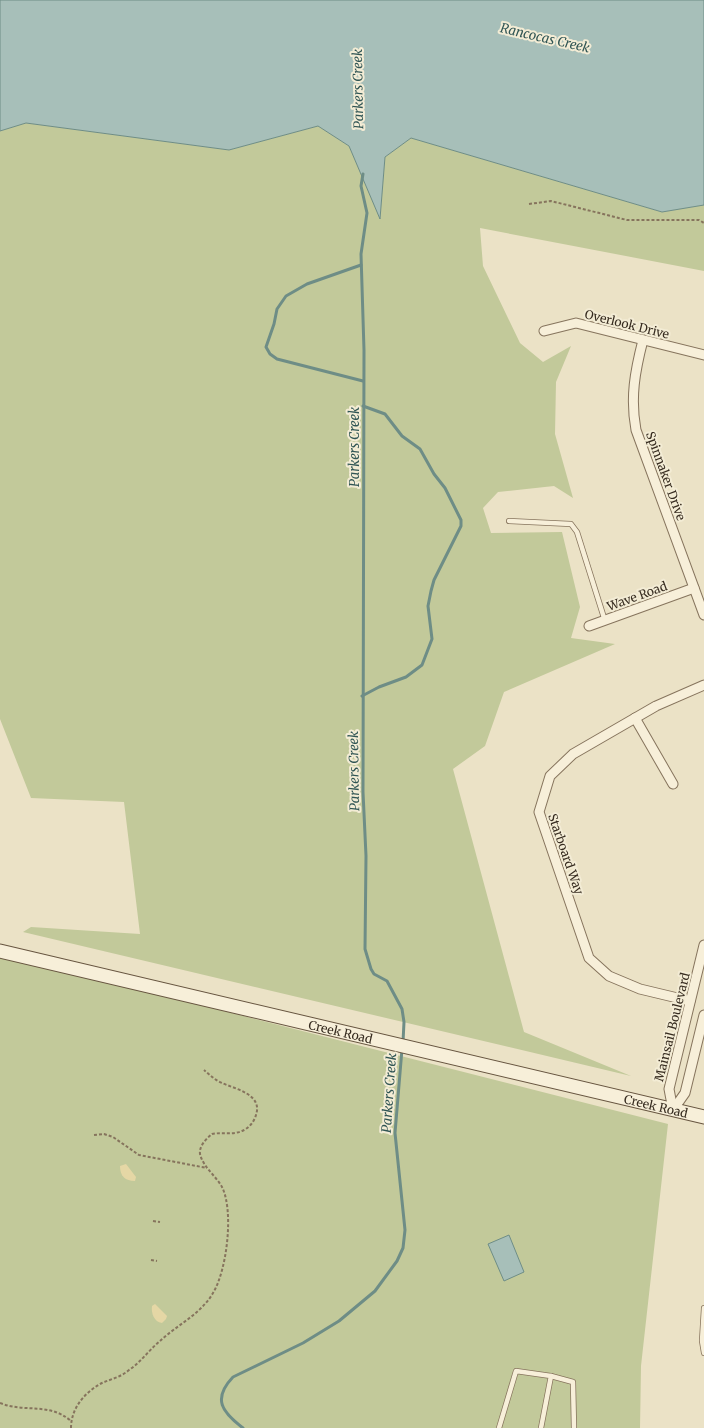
<svg xmlns="http://www.w3.org/2000/svg" width="704" height="1428" font-family="Merriweather,serif">
<rect width="100%" height="100%" fill="#ebe2c6"/>
<g fill="#c2c99a">
<path d="M26,123L229,150L318,126L349,146L380,218L385,157L411,138L662,212L704,205V271L480,228L483,266L520,343L543,362L571,346L556,382L555,434L573,498L554,486L498,492L483,508L491,533L562,532L580,607L571,638L615,644L504,692L485,746L453,769L524,1032L631,1076L23,932L31,927L140,934L124,802L31,798L0,719V131Z"/>
<path d="M0,954L668,1124L641,1366L640,1428H0Z"/>
</g>
<g fill="#e5d7a5">
<path d="M126,1164L136,1177L135,1181C125,1181 120,1176 120,1166Z"/>
<path d="M155,1304L167,1316L166,1319L162,1323C154,1322 151,1313 152,1306Z"/>
</g>
<g fill="#a7bfb9" stroke="#6e8d86">
<path d="M0,0H704V205L662,212L411,138L385,157L380,219L349,146L318,126L229,150L26,123L0,131Z"/>
<path d="M509,1235L524,1272L504,1281L488,1244Z"/>
</g>
<g fill="none" stroke-linecap="round" stroke-linejoin="round">
<g stroke="#6e8d86" stroke-width="3">
<path d="M363,174L361,186L367,213L361,254L364,350L363,792L366,856L365,949L371,969L374,974L387,981L402,1009L404,1022L403,1042"/>
<path d="M361,265L307,284L286,296L277,309L274,324L266,347L270,354L277,359L363,381"/>
<path d="M362,696L379,687L406,677L422,665L432,639L428,606L431,591L434,580L461,526V520L445,488L434,474L420,449L402,436L385,414L363,406"/>
<path d="M243,1428C222,1412 212,1399 233,1377L303,1343L339,1321L375,1291L397,1261L403,1248L405,1230L395,1133L402,1049"/>
</g>
<g stroke="#86745d" stroke-width="6">
<g id="lane">
<path d="M509,521L571,524L577,532L605,621"/>
<path d="M704,1308L702,1341L704,1353"/>
<path d="M551,1376L573,1382L574,1428"/>
<path d="M499,1428L516,1371L551,1376L541,1428"/>
</g>
</g>
<g stroke="#86745d" stroke-width="11">
<g id="street">
<path d="M544,331L576,323L704,355"/>
<path d="M643,340C635,371 630,398 636,430L704,615"/>
<path d="M589,626L694,588"/>
<path d="M635,718L673,784"/>
<path d="M690,1001L640,989L609,976L589,958L539,812L550,776L573,754L656,706L704,685"/>
<path d="M673,1110L669,1089L704,945"/>
<path d="M673,1110L685,1093L704,1015"/>
</g>
</g>
<g stroke="#675540" stroke-width="15">
<g id="secondary">
<path id="s1" d="M0,951L704,1117"/>
</g>
</g>
<g stroke="#86745d" stroke-width="2" stroke-dasharray="3 2" stroke-linecap="butt">
<path d="M529,204L551,201L627,220H699L704,223"/>
<path d="M94,1135L104,1134L113,1137L139,1155L207,1168"/>
<path d="M153,1221L160,1222"/>
<path d="M151,1260L157,1261"/>
<path d="M0,1403C25,1413 49,1402 71,1421"/>
<path d="M71,1428C71,1408 85,1392 102,1383C111,1379 121,1377 129,1370C141,1362 149,1350 160,1341C177,1325 201,1314 213,1293C227,1270 234,1211 222,1187C216,1176 203,1167 200,1154C199,1146 206,1139 212,1134C222,1132 233,1135 242,1131C249,1128 254,1122 256,1115C263,1094 235,1089 222,1083C215,1080 210,1075 204,1070"/>
</g>
<use href="#lane" stroke="#f7efd9" stroke-width="4.5"/>
<use href="#street" stroke="#f7efd9" stroke-width="9"/>
<use href="#secondary" stroke="#f7efd9" stroke-width="13"/>
</g>
<g text-anchor="middle" dominant-baseline="central" stroke-width="4" stroke-linejoin="round" paint-order="stroke">
<g font-size="12" fill="#372c20" stroke="#f3ecd5">
<text transform="translate(627 324) rotate(14)">Overlook Drive</text>
<text transform="translate(666 476) rotate(70)">Spinnaker Drive</text>
<text transform="translate(637 596) rotate(-20)">Wave Road</text>
<text transform="translate(566 854) rotate(71)">Starboard Way</text>
<text transform="translate(672 1027) rotate(-76)">Mainsail Boulevard</text>
<text stroke="none"><textPath href="#s1" startOffset="350">Creek Road</textPath></text>
<text stroke="none"><textPath href="#s1" startOffset="674">Creek Road</textPath></text>
</g>
<g font-size="13" font-style="italic" fill="#305554" stroke="#f3ecd5">
<text transform="translate(545 38) rotate(13)">Rancocas Creek</text>
<text transform="translate(358 89) rotate(-91)">Parkers Creek</text>
<text transform="translate(354 447) rotate(-90)">Parkers Creek</text>
<text transform="translate(354 771) rotate(-91)">Parkers Creek</text>
<text transform="translate(389 1093) rotate(-86)">Parkers Creek</text>
</g>
</g>
</svg>
